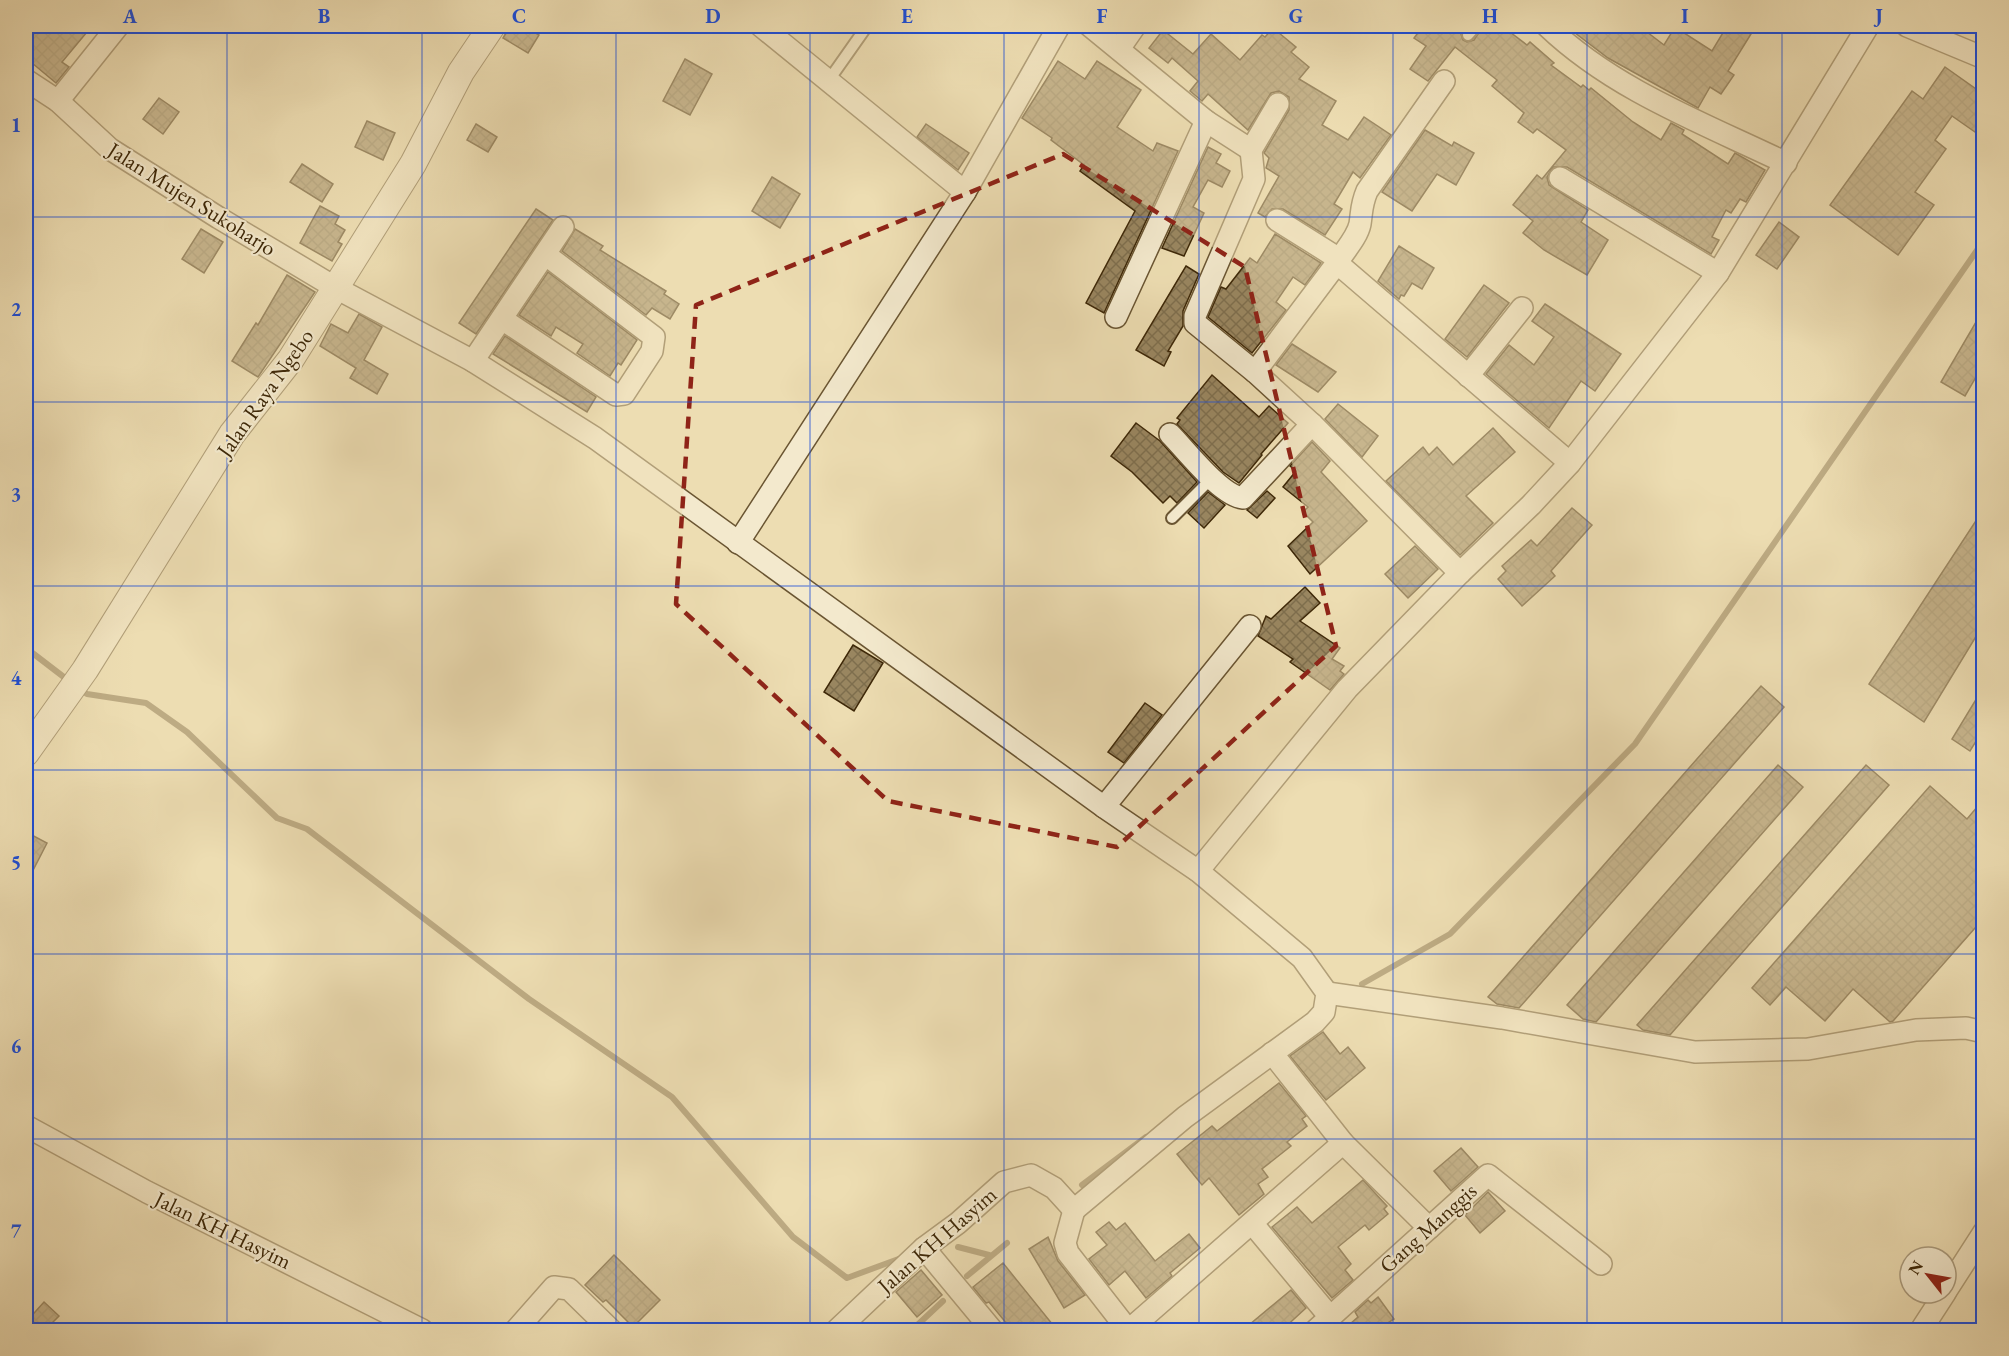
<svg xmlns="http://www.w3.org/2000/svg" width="2009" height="1356" font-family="'EB Garamond',serif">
<defs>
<pattern id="building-cross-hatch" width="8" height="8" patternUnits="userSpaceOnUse" patternTransform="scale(1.5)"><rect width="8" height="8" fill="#998660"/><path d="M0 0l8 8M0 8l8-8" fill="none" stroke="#7e6e4d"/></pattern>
</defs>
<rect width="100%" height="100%" fill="#edddb2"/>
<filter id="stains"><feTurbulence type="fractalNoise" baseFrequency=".00333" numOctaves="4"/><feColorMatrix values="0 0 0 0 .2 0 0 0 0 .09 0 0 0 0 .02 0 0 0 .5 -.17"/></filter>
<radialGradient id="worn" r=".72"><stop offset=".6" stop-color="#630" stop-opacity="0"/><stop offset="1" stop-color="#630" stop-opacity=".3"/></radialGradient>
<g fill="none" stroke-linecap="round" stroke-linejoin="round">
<g stroke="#846f4b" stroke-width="6">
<path d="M26,648L69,681"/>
<path d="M79,689L87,694L146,703L187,732L277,818L307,829L529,999L672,1097L793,1237L847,1278L904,1257"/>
<path d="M1362,984L1450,934L1635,744L1982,243L1984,231"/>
<path d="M1082,1185L1146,1137"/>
<path d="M958,1247L989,1255"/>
<path d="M967,1276L1007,1243"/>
<path d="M912,1330L943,1301"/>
</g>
</g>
<g fill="url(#building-cross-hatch)" stroke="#3e2808" stroke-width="1.5">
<path d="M26,26L34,32L40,26H92L62,62L69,67L56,83L26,58Z"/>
<path d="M510,26H524L539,35L528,53L503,38Z"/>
<path d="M1423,26H1466L1461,34L1463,40L1467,42L1474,40L1483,26H1502L1527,45L1530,42L1554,63L1551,65L1581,87L1583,85L1589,90L1591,88L1633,122L1661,140L1671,123L1684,130L1682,134L1728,164L1735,153L1765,170L1746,202L1740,199L1731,213L1726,210L1712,237L1719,240L1711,254L1567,167H1553L1547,177L1549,185L1588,210L1581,222L1608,240L1587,275L1544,250L1523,233L1533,221L1513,205L1537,175L1542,179L1566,150L1537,129L1533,133L1518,122L1524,113L1492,86L1497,80L1455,47L1428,81L1410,69L1426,46L1414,38Z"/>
<path d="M1566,26H1639L1664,45L1675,27L1712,51L1727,26H1737L1751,34L1728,71L1734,75L1721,94L1710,87L1698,108L1608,58Z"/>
<path d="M1273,28L1296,47L1291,52L1309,67L1299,79L1336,101L1322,125L1348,140L1364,117L1391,135L1360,178L1353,172L1334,204L1342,209L1325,235L1283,209H1272L1265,217L1258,213L1279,176L1266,168L1269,158L1264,153L1289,110V97L1279,91L1271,93L1248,130L1208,94L1202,101L1190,91L1198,81L1172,58L1168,63L1149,48L1163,30L1193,54L1211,34L1240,60L1262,35L1265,37Z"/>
<path d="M685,59L712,74L690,115L663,101Z"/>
<path d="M1058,61L1085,79L1097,61L1141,90L1117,127L1153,151L1157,143L1178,151L1104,313L1086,303L1135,211L1080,171L1084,165L1051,140L1052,138L1022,118Z"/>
<path d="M1945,67L1983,94V120L1975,132L1952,116L1935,140L1946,149L1915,192L1934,205L1898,255L1830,205L1912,91L1923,99Z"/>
<path d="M159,98L179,112L163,134L143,119Z"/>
<path d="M367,121L395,133L383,160L355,147Z"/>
<path d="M476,124L497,137L488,152L467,140Z"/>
<path d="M926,124L969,153L958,170L917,137Z"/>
<path d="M1425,130L1452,146L1454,142L1474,153L1456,185L1437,174L1412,211L1382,192Z"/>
<path d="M1208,147L1221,154L1216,163L1230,171L1222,187L1208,180L1193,207L1204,213L1184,256L1162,248Z"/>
<path d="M302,164L333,184L322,202L290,182Z"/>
<path d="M772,177L800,194L780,228L752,211Z"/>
<path d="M320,206L339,216L335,224L345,230L338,242L342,244L332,261L300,243Z"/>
<path d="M536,209L553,220L476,334L459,323Z"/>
<path d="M1779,222L1799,237L1777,269L1756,255Z"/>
<path d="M201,229L223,242L204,273L182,259Z"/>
<path d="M575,229L603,246L600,250L666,291L664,294L679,304L670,319L652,308L646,315L562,251Z"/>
<path d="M1275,234L1321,263L1305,285L1293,277L1276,302L1286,310L1252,353L1208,317L1221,287L1226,289L1250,258L1257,263Z"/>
<path d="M1399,246L1434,268L1422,289L1412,283L1404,296L1401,295L1399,299L1378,281Z"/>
<path d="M1186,266L1199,274L1183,311V326L1168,351L1171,352L1164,366L1136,350Z"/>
<path d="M548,272L637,340L621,365L618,363L610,376L577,353L583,344L556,327L551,336L519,315Z"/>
<path d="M287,275L315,292L258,377L232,361L256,323L258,325Z"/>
<path d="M1484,285L1509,303L1467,357L1445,339Z"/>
<path d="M1545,304L1621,354L1595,391L1581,381L1549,428L1486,374L1509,345L1534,365L1554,337L1532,321Z"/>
<path d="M1983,310V365L1965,396L1941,382Z"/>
<path d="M359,314L382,327L364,360L388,374L377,394L350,378L356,368L320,346L331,324L348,333Z"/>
<path d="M505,336L596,397L587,412L493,354Z"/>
<path d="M1292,344L1336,372L1318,392L1276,365Z"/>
<path d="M1212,375L1259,417L1269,406L1288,423L1261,454L1262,455L1239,483L1223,472L1177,424L1180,420L1177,418Z"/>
<path d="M1338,404L1378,436L1362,457L1325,419Z"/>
<path d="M1136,423L1160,441L1197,482L1177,503L1170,496L1163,503L1132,472L1111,456Z"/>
<path d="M1493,428L1515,452L1466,496L1493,523L1460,555L1386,481L1423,447L1429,455L1437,447L1453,465Z"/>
<path d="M1312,442L1330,461L1321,472L1367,521L1310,574L1288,546L1313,522L1303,512L1308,507L1283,487L1296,471L1290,466Z"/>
<path d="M1267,491L1275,498L1257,518L1247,510Z"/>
<path d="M1208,492L1225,505L1204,528L1188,513Z"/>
<path d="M1572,508L1592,525L1551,571L1555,576L1522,606L1498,579L1506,571L1502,566L1531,540L1537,546Z"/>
<path d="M1983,510V625L1924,722L1869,684Z"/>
<path d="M1415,546L1438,569L1408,598L1385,574Z"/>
<path d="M1305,587L1320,603L1300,621L1340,648L1332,659L1344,666L1340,671L1344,674L1330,690L1290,662L1293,659L1258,636L1266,616L1271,619Z"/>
<path d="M853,645L883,663L854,711L824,692Z"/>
<path d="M1761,686L1784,707L1519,1008L1497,1004L1488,997Z"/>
<path d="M1983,688V730L1970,751L1952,739Z"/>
<path d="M1145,703L1162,715L1124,763L1108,752Z"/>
<path d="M1778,765L1803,787L1596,1022L1583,1019L1567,1005Z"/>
<path d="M1866,765L1889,785L1670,1035L1643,1030L1637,1025Z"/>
<path d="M1930,786L1967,819L1983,800V919L1893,1021L1890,1022L1853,989L1825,1021L1786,987L1770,1005L1752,988Z"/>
<path d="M26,832L47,843L26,884Z"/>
<path d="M1323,1032L1340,1054L1348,1047L1365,1068L1326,1100L1290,1056Z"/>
<path d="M1279,1083L1306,1116L1302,1119L1307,1126L1287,1142L1291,1146L1262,1169L1268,1177L1258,1184L1264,1194L1239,1215L1209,1178L1202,1185L1177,1154L1212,1126L1217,1131Z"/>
<path d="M1461,1148L1478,1167L1451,1191L1434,1171Z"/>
<path d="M1363,1180L1387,1206L1384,1209L1388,1214L1369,1230L1365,1225L1338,1247L1351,1264L1345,1270L1353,1280L1332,1298L1272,1227L1297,1207L1312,1223Z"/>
<path d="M1488,1192L1505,1211L1480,1233L1465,1215Z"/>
<path d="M1109,1222L1116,1230L1125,1223L1155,1261L1189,1234L1200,1248L1170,1273L1172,1276L1146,1298L1125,1271L1109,1285L1089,1259L1107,1245L1096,1232Z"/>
<path d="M1048,1237L1058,1261L1085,1295L1064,1308L1029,1249Z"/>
<path d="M614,1255L660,1300L633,1327L606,1300L603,1302L585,1285Z"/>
<path d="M1003,1263L1057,1330H1012L989,1302L986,1303L973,1287Z"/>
<path d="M921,1270L942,1295L917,1317L896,1292Z"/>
<path d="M1291,1290L1306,1308L1282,1330H1243Z"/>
<path d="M1378,1297L1394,1319L1377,1330H1343L1358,1317L1355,1312L1368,1300L1371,1303Z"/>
<path d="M44,1302L59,1316L45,1330H26V1322Z"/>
</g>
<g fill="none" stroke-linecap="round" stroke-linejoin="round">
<g stroke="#6a5532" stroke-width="14">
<g id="service">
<path d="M1468,35L1476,26"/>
<path d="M829,80L867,26"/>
<path d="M1172,518L1212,478"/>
</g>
</g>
<g stroke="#6a5532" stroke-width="24">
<g id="minor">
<path d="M761,26L965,192L1059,26"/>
<path d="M1090,26L1206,121L1251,150L1278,104"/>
<path d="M1547,26C1614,90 1703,123 1786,163"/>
<path d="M1907,26L1984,58"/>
<path d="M1119,49L1135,26"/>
<path d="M26,80L58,101L110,149L219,218L336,288L473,361L595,438L1104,807L1198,871L1302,958L1327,993L1324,1012L1315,1022L1185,1117L1074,1210"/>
<path d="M58,101L118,26"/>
<path d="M1251,150L1254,179L1195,316V323L1255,372L1312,424L1460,573"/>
<path d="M1560,178L1718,273"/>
<path d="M1277,220L1339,259"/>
<path d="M1337,263C1344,251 1357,238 1360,224C1362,211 1361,205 1367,191L1444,81"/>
<path d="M1116,317L1206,121"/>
<path d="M502,319L616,395L624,394L652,351L654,337L546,255"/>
<path d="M473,361L563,227"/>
<path d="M1255,372L1337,263L1570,463"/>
<path d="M1468,376L1522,308"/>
<path d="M1170,434C1186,450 1221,496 1243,498L1312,424"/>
<path d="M738,543L965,192"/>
<path d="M1104,807L1250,626"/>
<path d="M1198,871L1347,689L1460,573L1531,505L1570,463L1718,273L1868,26"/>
<path d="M1327,993L1502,1018L1695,1052L1808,1049L1916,1030L1966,1028L1984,1032"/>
<path d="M1272,1053L1343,1143L1429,1228"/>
<path d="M26,1126L147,1192L422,1330"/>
<path d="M1074,1210L1065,1243L1068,1253L1128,1330"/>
<path d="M1252,1223L1330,1317"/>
<path d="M924,1248L992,1330"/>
<path d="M1946,1291L1984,1232"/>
<path d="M516,1330L554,1287L569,1289L611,1330"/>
<path d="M837,1330L924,1248L958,1223L1004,1182L1031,1175L1054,1188L1074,1210"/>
<path d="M1129,1330L1343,1143"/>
<path d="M1316,1330L1488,1175L1601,1264"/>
<path d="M1921,1330L1945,1293"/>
</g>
</g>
<g stroke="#6a5532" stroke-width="28">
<path id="tertiary" d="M26,753L85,670L232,434L291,359L413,164L461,72L492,26"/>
</g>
<use href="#service" stroke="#f3e9cd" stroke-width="10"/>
<use href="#minor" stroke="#f3e9cd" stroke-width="21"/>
<use href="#tertiary" stroke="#f3e9cd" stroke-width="26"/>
</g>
<path d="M0 0H2009V1356H0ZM1063,154L1245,267L1336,646L1117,847L888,801L676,604L696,305Z" fill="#edddb2" fill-opacity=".55" fill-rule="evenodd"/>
<path fill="none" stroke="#8f2418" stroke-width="4.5" stroke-dasharray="12 8" stroke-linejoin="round" d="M1063,154L1245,267L1336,646L1117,847L888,801L676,604L696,305Z"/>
<path fill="none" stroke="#1d4ed8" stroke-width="1.5" stroke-opacity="0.55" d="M227,26V1330M422,26V1330M616,26V1330M810,26V1330M1004,26V1330M1199,26V1330M1393,26V1330M1587,26V1330M1782,26V1330M26,217H1984M26,402H1984M26,586H1984M26,770H1984M26,954H1984M26,1139H1984"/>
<g text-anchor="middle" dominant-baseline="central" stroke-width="4.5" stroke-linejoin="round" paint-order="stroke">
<g font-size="22" fill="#3e2808" stroke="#f3e9cd">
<text transform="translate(192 199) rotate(32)">Jalan Mujen Sukoharjo</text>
<text transform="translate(265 393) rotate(-55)">Jalan Raya Ngebo</text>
<text transform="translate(1428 1228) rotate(-42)">Gang Manggis</text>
<text transform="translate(223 1230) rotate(26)">Jalan KH Hasyim</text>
<text transform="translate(937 1240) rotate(-41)">Jalan KH Hasyim</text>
</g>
</g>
<rect width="2009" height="1356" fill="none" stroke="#edddb2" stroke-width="66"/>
<g transform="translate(1928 1275) rotate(301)"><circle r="28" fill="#f3e9cd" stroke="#ab9c7e" stroke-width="1.5"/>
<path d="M0-4.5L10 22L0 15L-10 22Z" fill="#8f2418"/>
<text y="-9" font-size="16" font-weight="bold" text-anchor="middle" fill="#3e2808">N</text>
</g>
<rect x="33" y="33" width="1943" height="1290" fill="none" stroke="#1d4ed8" stroke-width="2"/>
<g font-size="20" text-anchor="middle" font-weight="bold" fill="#1d4ed8">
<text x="130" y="23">A</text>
<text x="324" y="23">B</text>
<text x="519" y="23">C</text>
<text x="713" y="23">D</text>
<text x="907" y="23">E</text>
<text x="1102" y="23">F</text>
<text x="1296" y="23">G</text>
<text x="1490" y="23">H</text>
<text x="1685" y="23">I</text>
<text x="1879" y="23">J</text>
<text x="16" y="132">1</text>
<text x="16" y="316">2</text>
<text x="16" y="501">3</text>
<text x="16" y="685">4</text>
<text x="16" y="869">5</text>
<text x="16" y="1053">6</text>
<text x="16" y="1238">7</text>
</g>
<rect width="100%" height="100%" filter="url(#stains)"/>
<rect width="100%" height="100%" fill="url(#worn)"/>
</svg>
